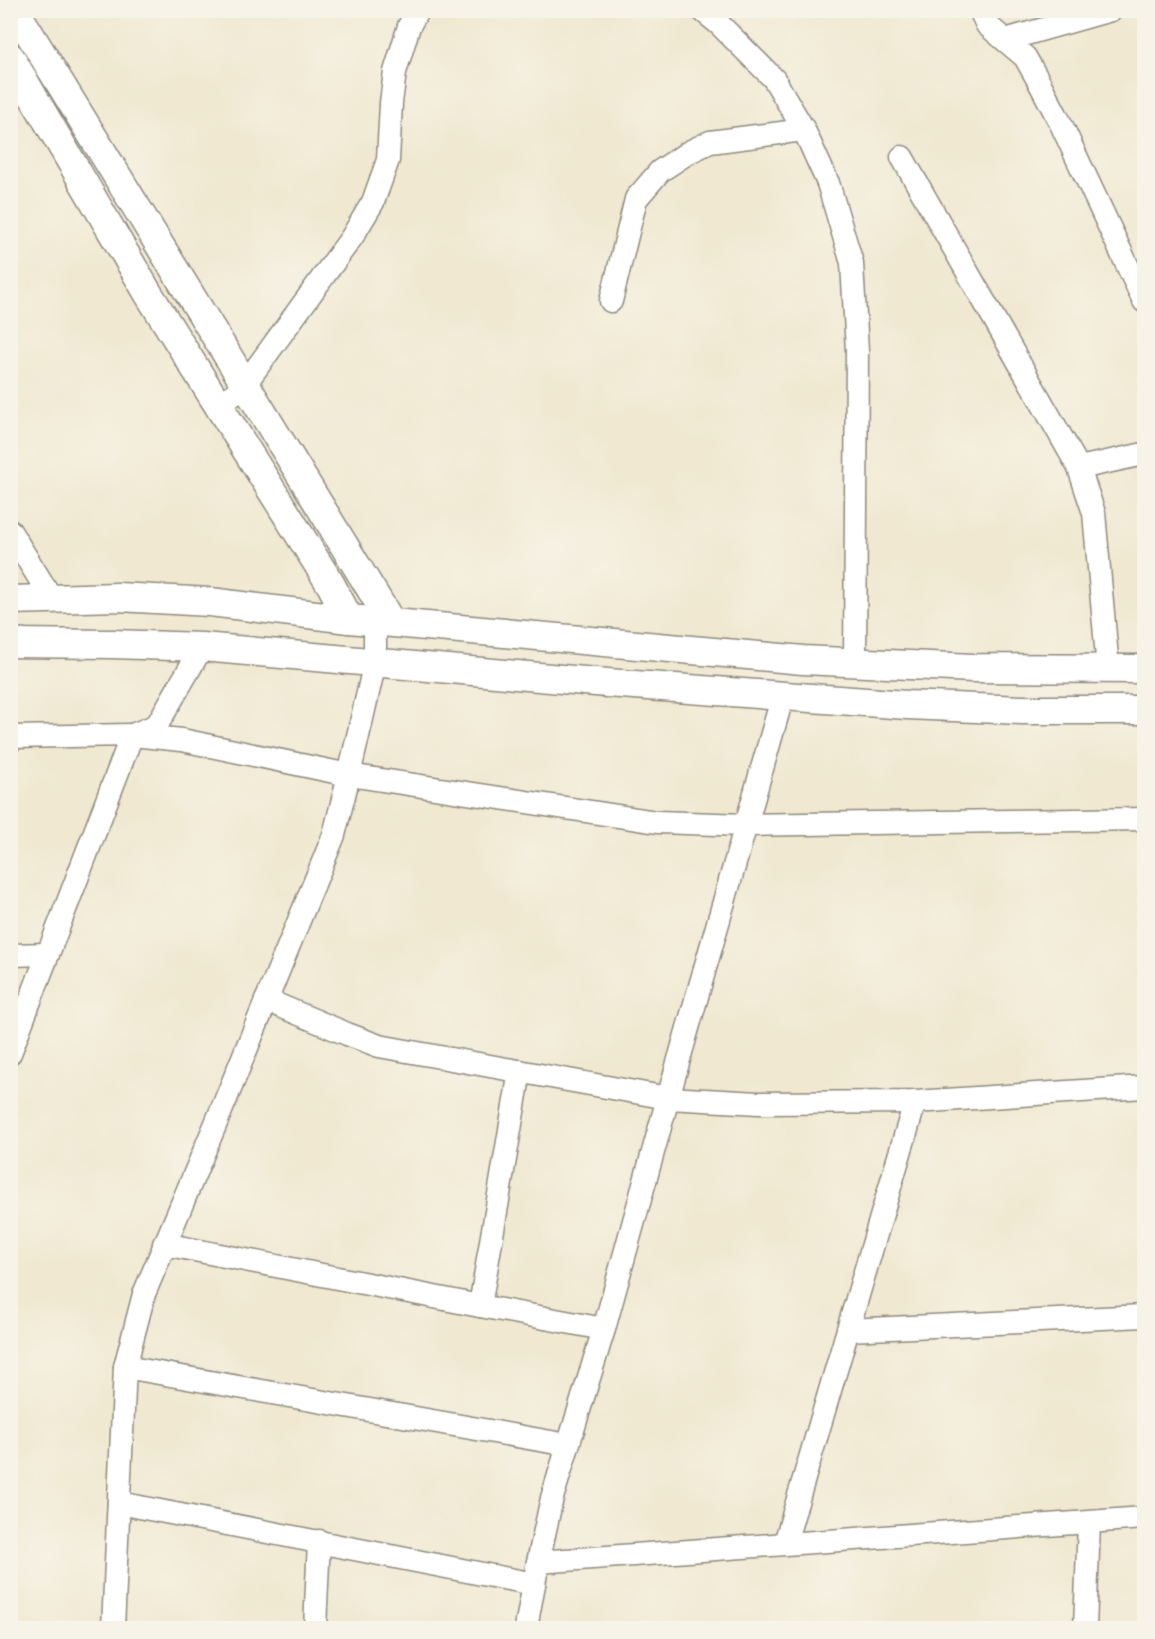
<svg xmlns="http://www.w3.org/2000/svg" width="1155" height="1639" font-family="Caveat,sans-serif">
<rect width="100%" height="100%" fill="#f7f3e8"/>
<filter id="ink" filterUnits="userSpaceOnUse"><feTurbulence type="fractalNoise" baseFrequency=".0167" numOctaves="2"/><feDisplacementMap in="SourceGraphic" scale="12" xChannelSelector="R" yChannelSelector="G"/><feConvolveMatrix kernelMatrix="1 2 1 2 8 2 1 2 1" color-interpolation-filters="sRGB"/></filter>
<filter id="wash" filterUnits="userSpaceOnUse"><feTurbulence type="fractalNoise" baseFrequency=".008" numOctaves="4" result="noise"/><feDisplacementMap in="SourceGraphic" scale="24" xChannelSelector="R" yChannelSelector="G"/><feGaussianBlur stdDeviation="1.35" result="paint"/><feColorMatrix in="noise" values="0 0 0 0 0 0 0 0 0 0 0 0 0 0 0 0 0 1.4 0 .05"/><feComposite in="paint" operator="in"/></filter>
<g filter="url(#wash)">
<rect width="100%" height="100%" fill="#f0e8d0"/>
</g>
<g filter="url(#ink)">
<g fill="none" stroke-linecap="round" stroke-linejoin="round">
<g stroke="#8e8a7e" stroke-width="25">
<g id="minor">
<path d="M702,10L719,24L774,79L804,130L828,183L852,263L857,351L855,663"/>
<path d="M980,10L987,25L1025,57L1038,80L1061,124L1144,301"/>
<path d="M1005,40L1111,10"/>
<path d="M902,157L1079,468L1094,513L1108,669"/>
<path d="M611,301L636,199L660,171L689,152L710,142L804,130"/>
<path d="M219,407L245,384L352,237L373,202L388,160L391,103L395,72L409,26L418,10"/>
<path d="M1079,468L1144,454"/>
<path d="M10,531L52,599"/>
<path d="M10,737L132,735L182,740L349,775L657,822L746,825L1144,819"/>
<path d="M10,955L48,954"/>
<path d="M266,1000L347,1034L379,1046L668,1098L759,1103L915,1102L1144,1087"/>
<path d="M10,1053L132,735L157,725L202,647"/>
<path d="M164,1244L480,1306L604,1329"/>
<path d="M480,1306L520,1071"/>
<path d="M848,1330L1144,1316"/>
<path d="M125,1367L568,1445"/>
<path d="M119,1503L534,1584"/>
<path d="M785,1543L915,1102"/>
<path d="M538,1562L1144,1518"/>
<path d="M113,1628L125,1367L144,1294L219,1116L334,835L349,775L375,662V621"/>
<path d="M315,1628L319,1541"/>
<path d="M526,1628L538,1562L552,1498L604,1329L668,1098L783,695"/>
<path d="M1085,1628L1089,1523"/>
</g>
</g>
<g stroke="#8e8a7e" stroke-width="31">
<g id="tertiary">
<path d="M15,10L245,384L391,622"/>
<path d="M10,57L148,293L331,585L349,619"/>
<path d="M10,600L118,597L210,602L349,619L803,660L973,668L1144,669"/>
<path d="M10,643L112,644L202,647L607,683L907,705L1022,710H1144"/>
</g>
</g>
<use href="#minor" stroke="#fff" stroke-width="22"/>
<use href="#tertiary" stroke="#fff" stroke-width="28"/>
</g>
</g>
<rect width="1155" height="1639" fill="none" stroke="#f7f3e8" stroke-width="36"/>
</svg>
